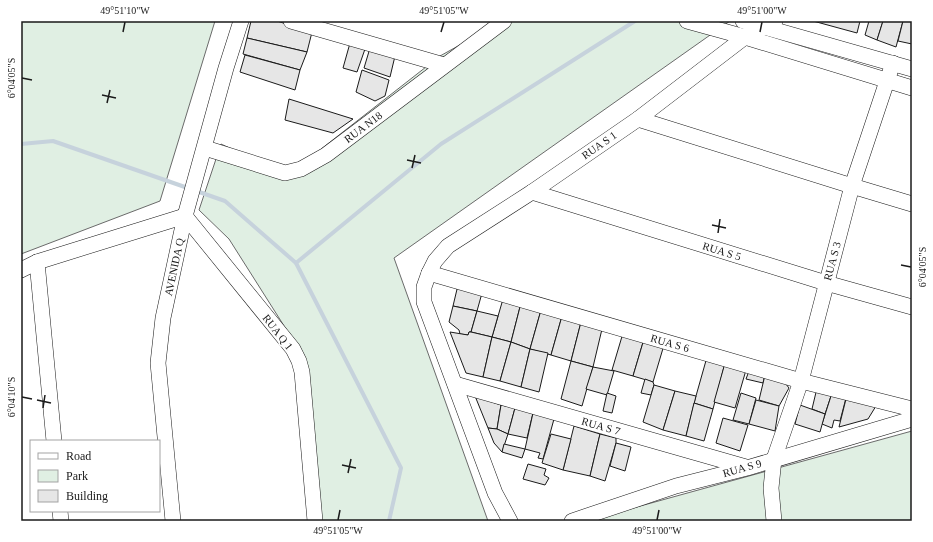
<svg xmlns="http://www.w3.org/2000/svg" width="933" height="542" font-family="Georgia,serif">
<rect width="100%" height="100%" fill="#fff"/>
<g fill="#e0efe3" stroke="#6a6a6a">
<path d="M21,21H215L160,201L21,254Z"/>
<path d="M503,21H730L394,258L488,521H321L293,340L229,239L199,210L221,144L288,175L440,56Z"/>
<path d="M912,431V521H586Z"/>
</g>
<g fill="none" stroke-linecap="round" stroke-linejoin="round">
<g stroke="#c6d2dc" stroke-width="4">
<path d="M21,144L53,141L225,201L296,263L401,468L389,521"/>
<path d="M296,263L441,144L635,21"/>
</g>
</g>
<g fill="#e6e6e6" stroke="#1a1a1a">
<path d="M251,21H277L312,32L307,52L247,38Z"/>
<path d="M813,21H860L857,33Z"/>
<path d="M869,21H883L877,40L865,35Z"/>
<path d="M883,21H903L896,47L877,40Z"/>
<path d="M903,21H912V44L898,41Z"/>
<path d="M247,38L307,52L300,70L243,54Z"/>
<path d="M350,43L365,49L357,72L343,68Z"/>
<path d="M370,48L395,56L390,77L364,68Z"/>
<path d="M245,55L300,70L295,90L240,72Z"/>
<path d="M362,70L389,80L385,96L375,101L356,92Z"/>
<path d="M289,99L353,119L333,133L285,120Z"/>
<path d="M458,285L482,293L477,311L453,306Z"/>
<path d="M503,299L521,303L511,342L492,337Z"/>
<path d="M521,303L541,310L530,349L511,342Z"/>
<path d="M453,306L477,311L471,332H469L468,335L460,334L459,330L449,322Z"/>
<path d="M541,310L562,316L551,355L530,349Z"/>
<path d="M477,311L498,316L492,337L471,332Z"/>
<path d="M562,316L581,322L571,361L551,355Z"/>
<path d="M581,322L602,329L593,367L571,361Z"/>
<path d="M450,332L468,335L469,332H471L492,337L483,377L466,373Z"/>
<path d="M623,333L644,339L633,376L612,370Z"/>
<path d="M492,337L511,342L500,381L483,377Z"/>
<path d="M644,339L664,345L653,382L633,376Z"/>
<path d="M511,342L530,349L521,387L500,381Z"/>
<path d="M530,349L548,353L539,392L521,387Z"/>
<path d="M707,357L725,363L713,409L694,403Z"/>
<path d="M571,361L593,367L582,406L561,399Z"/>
<path d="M725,363L746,370L735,408L714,402Z"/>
<path d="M593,367L614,371L607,395L586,389Z"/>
<path d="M749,371L765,375L763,383L746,379Z"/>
<path d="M765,375L782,379L789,388L779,406L759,400Z"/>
<path d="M645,379L653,382L654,385L651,395L641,393Z"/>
<path d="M654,385L675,391L663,430L643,422Z"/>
<path d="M817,388L832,393L825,414L812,409Z"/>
<path d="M675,391L696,396L686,436L663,430Z"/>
<path d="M607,393L616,396L612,413L603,411Z"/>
<path d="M741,393L756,398L749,424L733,420Z"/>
<path d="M832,393L846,398L840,421L834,420L832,428L822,424Z"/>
<path d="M475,396L501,405L497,429L488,428Z"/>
<path d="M846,399L876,406L868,419L839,427Z"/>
<path d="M756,400L779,406L775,431L749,424Z"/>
<path d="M694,403L713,409L704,441L686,436Z"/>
<path d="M501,405L515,408L508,434L497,429Z"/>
<path d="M800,405L825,414L820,432L795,424Z"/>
<path d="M515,408L533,413L527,438L508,434Z"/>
<path d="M533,413L554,419L543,459L538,458L540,453L525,449Z"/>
<path d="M723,418L748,425L740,451L716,443Z"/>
<path d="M574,426L600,434L590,476L563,470Z"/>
<path d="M488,428L497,429L508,434L502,452L494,443Z"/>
<path d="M551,434L571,439L563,470L542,463Z"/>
<path d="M600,434L616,438V443L605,481L590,476Z"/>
<path d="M616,443L631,447L625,471L610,466Z"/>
<path d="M504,444L525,449L522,458L502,452Z"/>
<path d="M528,464L546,469L544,475L549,478L545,485L523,479Z"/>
</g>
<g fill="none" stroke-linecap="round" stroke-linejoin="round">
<g stroke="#1a1a1a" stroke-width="16">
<g id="minor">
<path d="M291,21L444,65"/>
<path d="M687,21L745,37L912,88"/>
<path d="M743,21L912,69"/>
<path d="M638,119L852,186L912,204"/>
<path d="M205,148L285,173L301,169L326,155L504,21"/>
<path d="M532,192L826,283L912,307"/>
<path d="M37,262L54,441"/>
<path d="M21,270L37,262L185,216L293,349L299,361L302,372L315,521"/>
<path d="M429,273L801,381L912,409"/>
<path d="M455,384L746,467"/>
<path d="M60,511L61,521"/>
<path d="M173,521L158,363L163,318L185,216L226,68L241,21"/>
<path d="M510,521L495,493L424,302V287L429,273L435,261L448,246L532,192L638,119L745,37L775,21"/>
<path d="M572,521L676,486L747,468L912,419"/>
<path d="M774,521L771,488L774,459L801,381L852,186L893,63"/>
</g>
</g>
<use href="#minor" stroke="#fff" stroke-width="15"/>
</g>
<path fill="none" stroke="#1a1a1a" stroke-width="1.5" d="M123,32L125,22M441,32L444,22M760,32L762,22M22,78L32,80M102,95L116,98M107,103L110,90M407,160L421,163M412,168L415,155M712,225L726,228M718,233L720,219M901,265L911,267M22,397L32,399M37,400L51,403M43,408L45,395M342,465L356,468M348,473L351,459M338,520L340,510M657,520L659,510"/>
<g text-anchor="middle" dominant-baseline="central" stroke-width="3" stroke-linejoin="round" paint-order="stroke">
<g font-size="11" fill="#1a1a1a" stroke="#fff">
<text transform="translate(363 127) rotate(-37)">RUA N18</text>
<text transform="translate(599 145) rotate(-35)">RUA S 1</text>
<text transform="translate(722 251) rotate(17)">RUA S 5</text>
<text transform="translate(832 261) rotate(-75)">RUA S 3</text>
<text transform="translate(174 267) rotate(-78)">AVENIDA Q</text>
<text transform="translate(278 332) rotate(52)">RUA Q 1</text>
<text transform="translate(670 343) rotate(16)">RUA S 6</text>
<text transform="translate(601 426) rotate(16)">RUA S 7</text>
<text transform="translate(742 468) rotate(-16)">RUA S 9</text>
</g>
</g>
<rect width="933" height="542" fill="none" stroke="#ffffff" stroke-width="44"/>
<rect x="30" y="440" width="130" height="72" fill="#ffffff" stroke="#a3a3a3"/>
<rect x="38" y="453" width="20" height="6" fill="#ffffff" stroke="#a3a3a3"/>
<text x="66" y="460" font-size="12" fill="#1a1a1a">Road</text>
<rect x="38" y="470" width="20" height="12" fill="#e0efe3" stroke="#a3a3a3"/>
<text x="66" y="480" font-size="12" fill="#1a1a1a">Park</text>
<rect x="38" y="490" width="20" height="12" fill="#e6e6e6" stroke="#a3a3a3"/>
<text x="66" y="500" font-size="12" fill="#1a1a1a">Building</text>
<rect x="22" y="22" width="889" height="498" fill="none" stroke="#1a1a1a" stroke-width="1.5"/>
<g font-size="10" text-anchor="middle" fill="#1a1a1a">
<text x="125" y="14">49°51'10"W</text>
<text x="444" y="14">49°51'05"W</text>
<text x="762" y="14">49°51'00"W</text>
<text transform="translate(11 78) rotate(-90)" y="4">6°04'05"S</text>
<text transform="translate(922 267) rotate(-90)" y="4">6°04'05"S</text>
<text transform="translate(11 397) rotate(-90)" y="4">6°04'10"S</text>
<text x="338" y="534">49°51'05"W</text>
<text x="657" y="534">49°51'00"W</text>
</g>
</svg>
